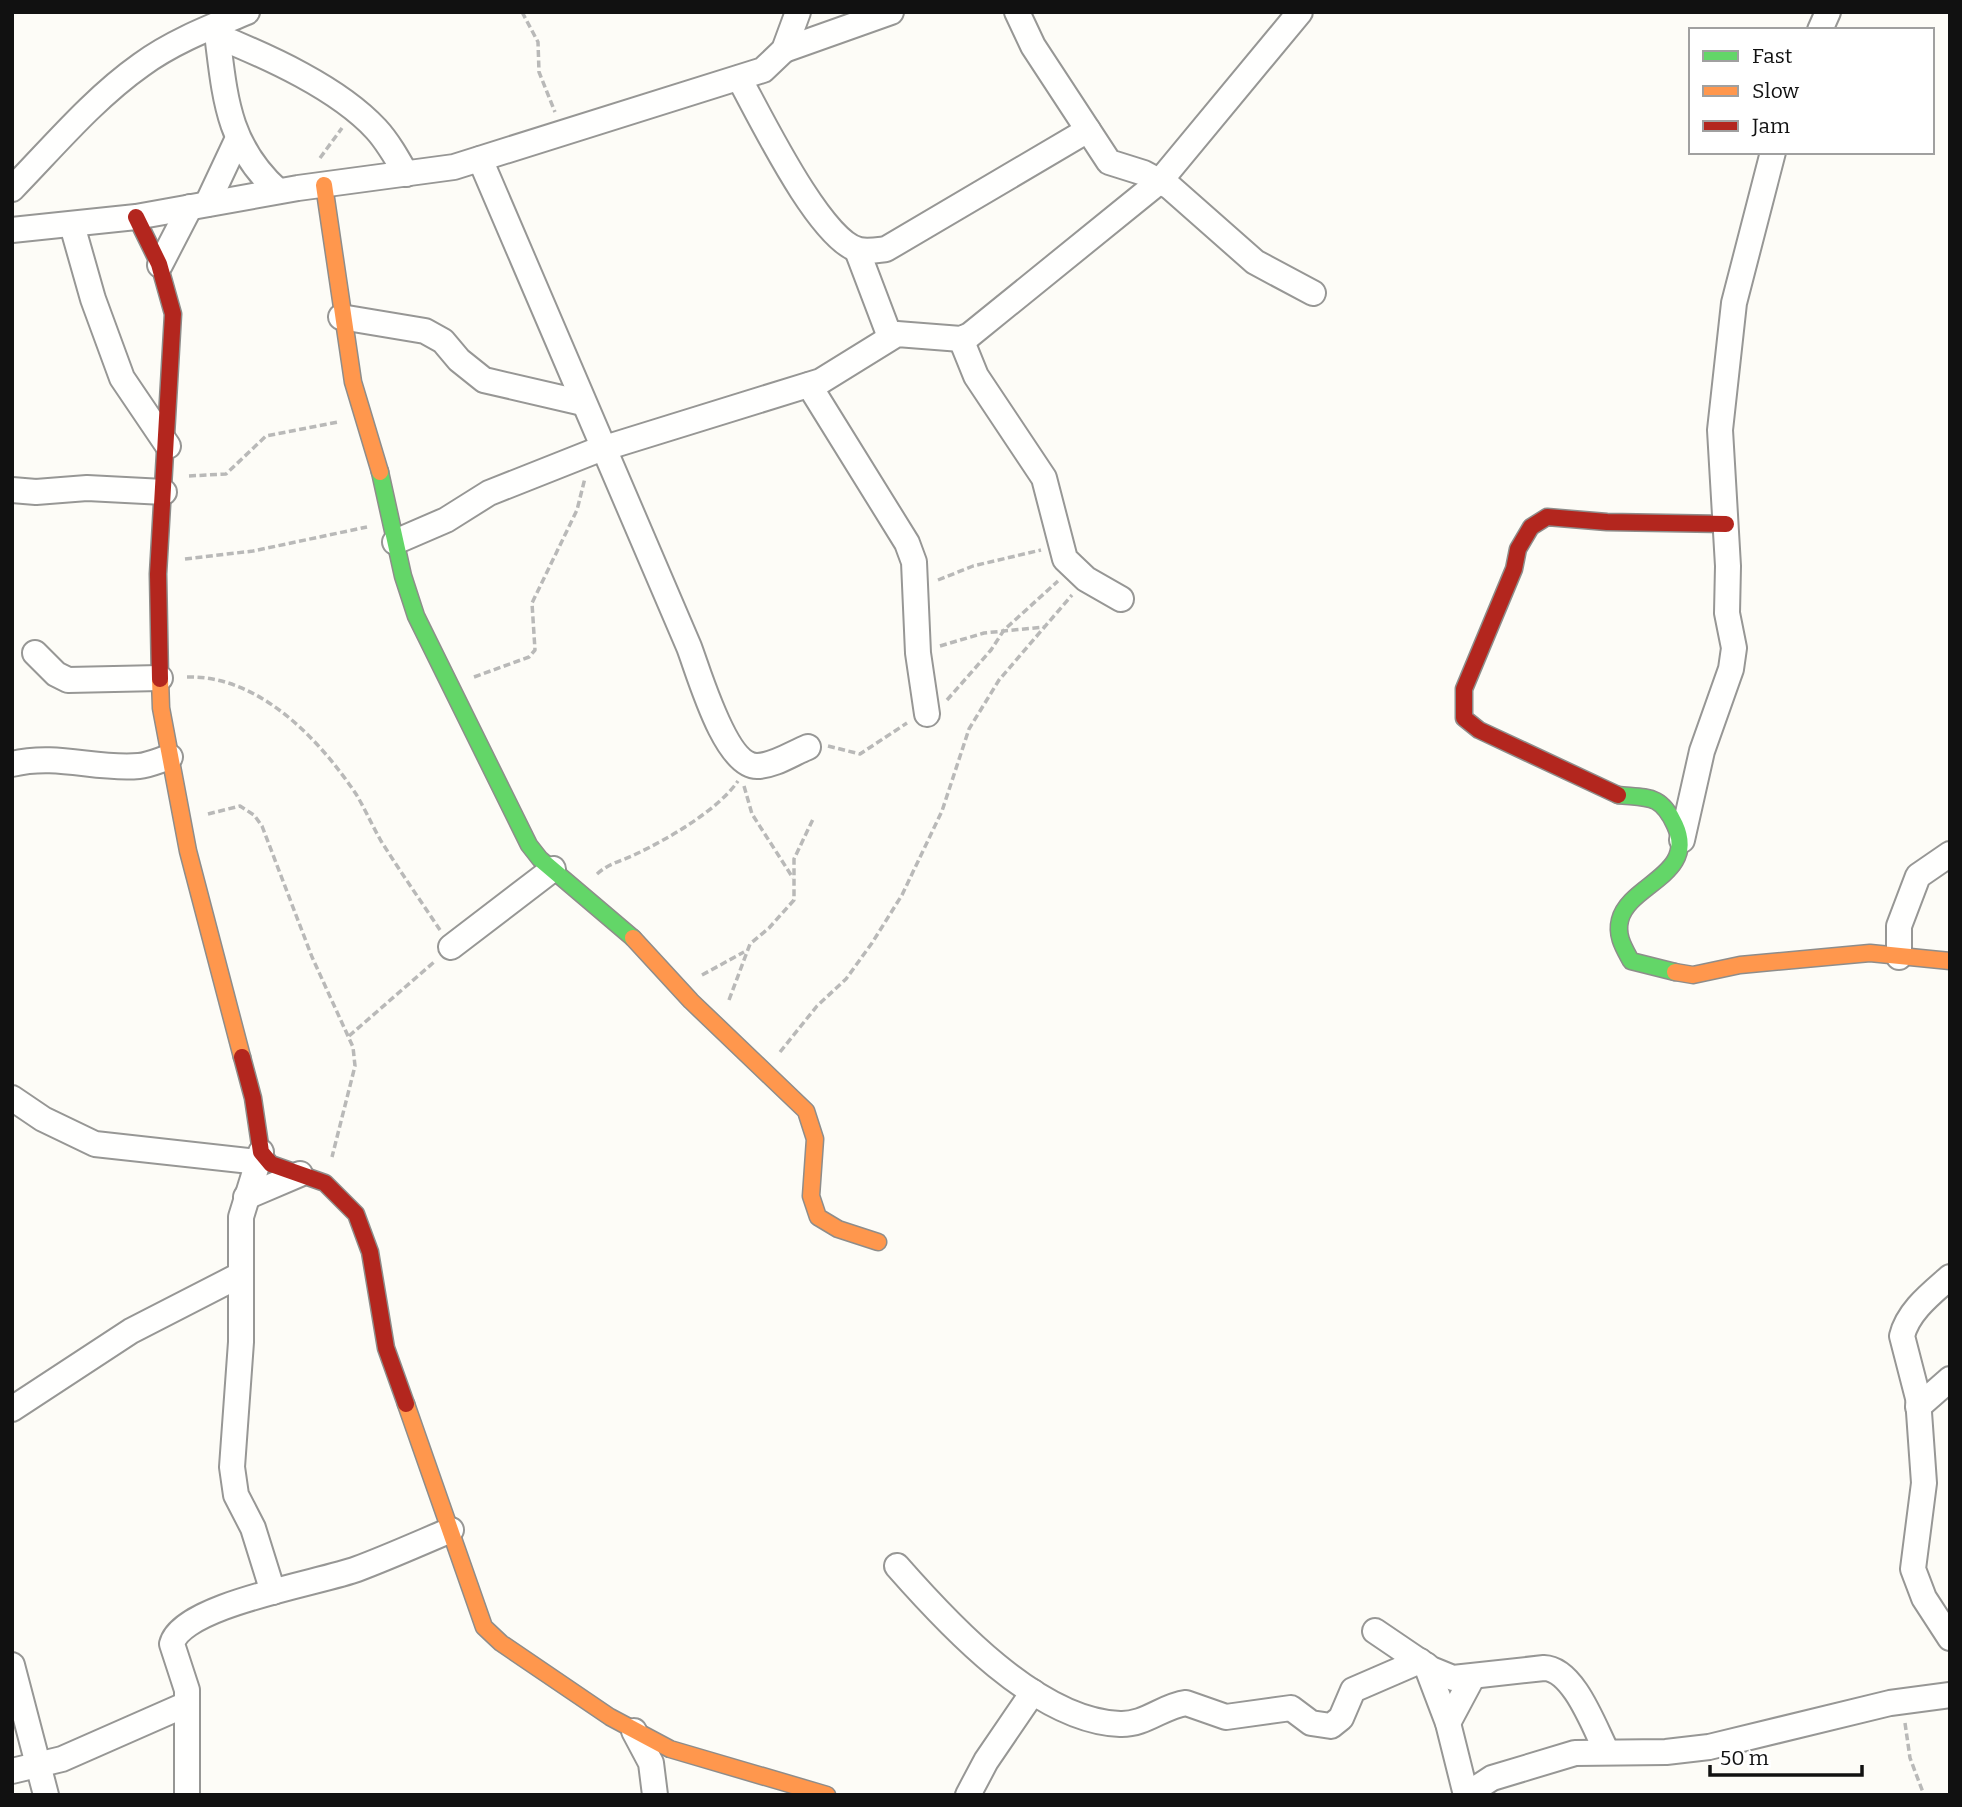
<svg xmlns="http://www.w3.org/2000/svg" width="1962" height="1807" font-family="Bitter,serif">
<rect width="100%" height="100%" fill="#fdfcf7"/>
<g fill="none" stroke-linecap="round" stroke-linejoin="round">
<g stroke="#979795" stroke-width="28">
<g id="street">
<path d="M1017,12L1033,46L1109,162L1144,173L1170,187L1255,262L1313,293"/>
<path d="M216,26C225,93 225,143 278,191"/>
<path d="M1820,30L1828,12"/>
<path d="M217,36C269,57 338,88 376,129C388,142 397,158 406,174"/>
<path d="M784,50L891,12"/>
<path d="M739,78C759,114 820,241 859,250C868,252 878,250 886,249L1088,130"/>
<path d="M480,159L689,647C699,673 725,766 757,766C774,766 793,753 808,747"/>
<path d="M12,189C53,147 93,99 141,65C172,42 211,27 247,12"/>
<path d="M207,204L238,138"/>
<path d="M72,225L93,299L122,378L168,446"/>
<path d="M12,230L136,217L298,188L454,167L763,70L784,50L798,12"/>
<path d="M857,250L890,337"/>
<path d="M160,265L190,207"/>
<path d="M341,317L425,331L443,341L459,360L484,380L583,403"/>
<path d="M961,339L976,376L1044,478L1065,559L1086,579L1121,599"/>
<path d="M809,385L907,543L914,562L918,653L927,714"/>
<path d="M12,490L36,492L87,488L164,492"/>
<path d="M395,542L446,520L489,493L595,451L821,381L897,334L961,339L970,335L1160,181L1300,12"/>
<path d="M35,653L56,674L68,680L160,678"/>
<path d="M12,764C58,753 95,770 139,766C149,765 160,760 170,757"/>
<path d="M1682,840L1702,751L1731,669L1734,648L1727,613L1728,566L1720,430L1734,303L1773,152"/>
<path d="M451,947L553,869"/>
<path d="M1899,957V926L1918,876L1950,854"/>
<path d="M12,1098L43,1119L95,1144L258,1162"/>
<path d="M261,1152L241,1217V1342L232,1467L236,1495L253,1528L273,1592"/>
<path d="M246,1197L300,1174"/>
<path d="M1950,1277C1932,1293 1908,1311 1902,1336L1918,1398L1924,1483L1913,1569L1924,1598L1950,1638"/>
<path d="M1918,1407L1950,1379"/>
<path d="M12,1409L131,1331L240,1275"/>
<path d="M897,1566C948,1624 1037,1721 1120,1724C1145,1725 1163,1706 1186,1703L1226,1717L1291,1708L1311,1723L1331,1726L1341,1718L1353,1690L1420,1661"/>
<path d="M1375,1631L1431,1669L1453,1678L1544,1668C1574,1669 1594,1727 1607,1752"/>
<path d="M12,1665L46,1795"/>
<path d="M1426,1665L1448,1723L1466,1795"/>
<path d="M1448,1723L1472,1678"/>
<path d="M634,1731L651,1763L655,1795"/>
<path d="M12,1771L62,1759L187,1704"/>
<path d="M187,1795V1690L172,1644C181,1605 319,1583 357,1569C389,1557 420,1543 451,1530"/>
<path d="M968,1795L986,1761L1033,1692"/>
<path d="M1466,1795L1492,1778L1575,1753L1666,1752L1709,1747L1890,1703L1950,1695"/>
</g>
</g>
<g stroke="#8e8d8b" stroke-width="19">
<g id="fast">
<path d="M380,472L403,576L416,616L529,845L540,859L633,938"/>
<path d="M1618,795C1648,798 1661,794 1675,825C1698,875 1629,884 1620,920C1616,936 1624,948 1631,961L1675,972"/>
</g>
</g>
<g stroke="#8e8d8b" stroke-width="19">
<g id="slow">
<path d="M324,185L353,382L380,472"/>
<path d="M160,679L161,708L188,851L242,1057"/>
<path d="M633,938L691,1001L806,1111L815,1139L811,1196L818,1217L838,1229L878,1242"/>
<path d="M1675,972L1693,975L1740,965L1870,953L1950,961"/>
<path d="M406,1404L484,1627L501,1643L610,1717L670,1749L827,1795"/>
</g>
</g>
<g stroke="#8e8d8b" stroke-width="19">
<g id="jam">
<path d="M136,217L159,264L173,314L158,574L160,679"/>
<path d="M1618,795L1479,730L1464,718V689L1514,569L1518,549L1531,527L1547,517L1607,522L1726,524"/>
<path d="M242,1057L253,1098L261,1152L271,1164L325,1183L356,1214L370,1252L386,1348L406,1404"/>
</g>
</g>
<g stroke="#b9b9b8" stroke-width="3.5" stroke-dasharray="7 3.5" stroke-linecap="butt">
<path d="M522,12L538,42L539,72L555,112"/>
<path d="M320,158L342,128"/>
<path d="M189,476L226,474L266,436L338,422"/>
<path d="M185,559L253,551L367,527"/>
<path d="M938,580L973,566L1041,550"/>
<path d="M940,646L984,633L1044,627"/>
<path d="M187,677C259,675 319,739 356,794C365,809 372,825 381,841C400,871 420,900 440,930"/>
<path d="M474,677L529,657L535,650L532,603L577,510L585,478"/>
<path d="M947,700L991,650L1004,630L1058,581"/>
<path d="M828,746L860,754L907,723"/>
<path d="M744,786L752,814L793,878"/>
<path d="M208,814L240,806L254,815L262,826L312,957L353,1047L355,1066L332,1157"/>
<path d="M597,874C609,863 622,861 636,854C668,839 718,810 738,781"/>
<path d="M702,975L744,952"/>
<path d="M729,1000L750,944L769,928L794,900V859L814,817"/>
<path d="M349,1036L434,962"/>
<path d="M780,1052L817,1006L846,979L872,943L902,895L942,811L969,729L999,680L1072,595"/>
<path d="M1905,1723L1910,1758L1924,1795"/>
</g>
<use href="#street" stroke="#fffffe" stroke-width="24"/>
<use href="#fast" stroke="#63d668" stroke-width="16"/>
<use href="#slow" stroke="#ff974d" stroke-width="16"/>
<use href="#jam" stroke="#b3261e" stroke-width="16"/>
</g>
<rect width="1962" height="1807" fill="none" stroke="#111111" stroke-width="28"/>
<rect x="1689" y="28" width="245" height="126" fill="#ffffff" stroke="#a0a0a0" stroke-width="2"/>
<rect x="1703" y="51" width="35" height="10" fill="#63d668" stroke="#a0a0a0" stroke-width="2"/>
<text x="1752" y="63" font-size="21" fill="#111111">Fast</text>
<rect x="1703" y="86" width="35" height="10" fill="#ff974d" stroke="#a0a0a0" stroke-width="2"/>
<text x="1752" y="98" font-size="21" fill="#111111">Slow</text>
<rect x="1703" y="121" width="35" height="10" fill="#b3261e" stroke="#a0a0a0" stroke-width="2"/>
<text x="1752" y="133" font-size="21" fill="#111111">Jam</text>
<path d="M1710 1765v10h152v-10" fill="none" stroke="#111111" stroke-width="3.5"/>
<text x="1720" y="1765" font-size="21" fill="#111111" stroke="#ffffff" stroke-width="5" paint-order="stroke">50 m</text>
</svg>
